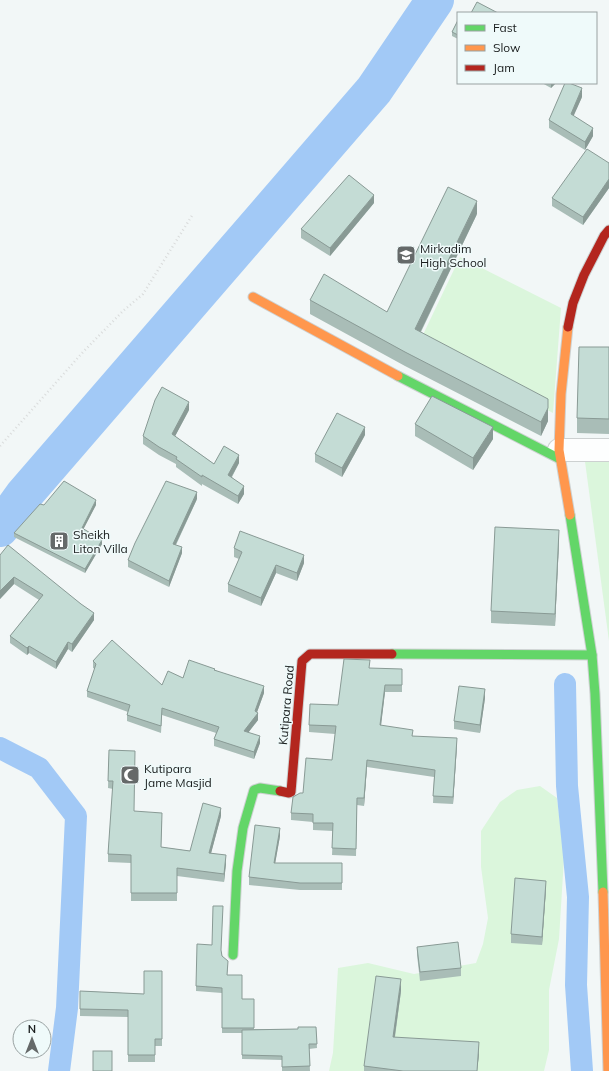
<svg xmlns="http://www.w3.org/2000/svg" width="609" height="1071" font-family="Mulish,sans-serif">
<rect width="100%" height="100%" fill="#f2f7f7"/>
<g fill="#dbf6dc">
<path d="M460,257L561,308L553,413L420,341Z"/>
<path d="M584,454H609V641Z"/>
<path d="M540,786L557,798L564,858L559,939L549,990V1050L544,1071H329L333,1053L338,968L368,963L414,974L476,963L483,944L488,918L481,867V831L500,802L517,790Z"/>
</g>
<g fill="none" stroke-linecap="round" stroke-linejoin="round">
<g stroke="#a2c9f6" stroke-width="22">
<path d="M565,684L567,786L578,897L576,985L582,1071"/>
<path d="M0,748L39,768L76,816L67,1008L59,1071"/>
</g>
<path stroke="#a2c9f6" stroke-width="38" d="M0,528L23,496L374,90L435,0"/>
<g stroke="#cdd1d1" stroke-width="24">
<path id="street" d="M559,450H609"/>
</g>
<g stroke="#cdd1d1" stroke-width="11">
<g id="fast">
<path d="M398,376L560,459"/>
<path d="M570,515L592,655L595,694L603,892"/>
<path d="M392,654L592,655"/>
<path d="M233,955L237,871L243,828L254,790L260,788L280,791"/>
</g>
</g>
<g stroke="#cdd1d1" stroke-width="11">
<g id="slow">
<path d="M253,297L398,376"/>
<path d="M568,327L561,394L559,450L570,515"/>
<path d="M603,892L608,1071"/>
</g>
</g>
<g stroke="#cdd1d1" stroke-width="11">
<g id="jam">
<path d="M568,327L573,303L584,275L604,236L609,230"/>
<path d="M280,791L289,793L291,792L302,661L310,654H392"/>
</g>
</g>
<path stroke="#d9dbdb" stroke-width="2.5" stroke-dasharray="1 3" stroke-linecap="butt" d="M0,446L83,352L123,311L143,294L193,214"/>
<use href="#street" stroke="#fdfefe" stroke-width="22"/>
<use href="#fast" stroke="#63d668" stroke-width="9"/>
<use href="#slow" stroke="#ff974d" stroke-width="9"/>
<use href="#jam" stroke="#b3261e" stroke-width="9"/>
</g>
<g fill="#a9bdb7">
<path d="M458,20V39L452,36V32Z"/>
<path d="M542,83H556L551,88Z"/>
<path d="M582,97L573,116L593,136L585,150L549,128V120Z"/>
<path d="M609,163V188L583,225L552,206V198Z"/>
<path d="M374,203L330,256L301,238V229Z"/>
<path d="M477,214L421,332L548,421L541,436L405,366L310,314V300L387,312Z"/>
<path d="M609,347V434L577,433V418Z"/>
<path d="M189,410L175,436L214,464L239,463L232,477L244,494L238,504L202,484V486L176,467V464L159,455L143,444V436Z"/>
<path d="M415,424L493,439L473,470L415,436Z"/>
<path d="M365,435L342,477L315,462V454Z"/>
<path d="M197,499L176,545L182,553L169,587L128,567V560Z"/>
<path d="M44,505H96L83,529L102,544L85,573L14,537V533Z"/>
<path d="M559,542L555,626L491,623V611Z"/>
<path d="M234,548L304,563L297,581L276,573L261,606L228,592V584L239,559L234,557Z"/>
<path d="M0,555L94,620L72,652L68,649L56,669L29,653L27,655L10,643V636L39,600L14,584L0,599Z"/>
<path d="M93,661L162,685L183,678L215,670L264,693L257,712L258,720L248,733L260,743L254,759L214,746V739L216,733L162,715L161,733L127,721V715L128,712L87,697V691L95,669L93,668Z"/>
<path d="M402,669V692H385L381,726L413,736L457,745L453,804L433,803L434,777L367,767L364,806L357,805L356,856L332,855L333,831L313,830V822L291,820V813L303,793L332,760L335,734L309,732V725L338,705Z"/>
<path d="M485,698L480,733L454,729V721Z"/>
<path d="M109,750L134,811L162,821L161,847L190,851L221,816L211,853L226,863L224,882L177,876V901H131V863L108,862V854L113,789L108,788Z"/>
<path d="M280,836L275,863H342V890H300L249,885V877Z"/>
<path d="M546,889L542,945L511,943V934Z"/>
<path d="M417,947L461,968V976L420,981L417,955Z"/>
<path d="M221,951L222,956L228,966L227,975L242,999H254V1029H298L316,1027L317,1048L309,1049L310,1071H282V1060L242,1059V1033H222V993L196,991V986Z"/>
<path d="M162,971V1046H155V1062H128V1017L80,1016V991L144,994Z"/>
<path d="M401,991L395,1037L479,1054L477,1071H364V1066Z"/>
</g>
<g fill="#899a95">
<path d="M552,83H556L551,88V84Z"/>
<path d="M582,88V97L571,122V114Z"/>
<path d="M593,128V136L585,150V142Z"/>
<path d="M609,179V188L583,225V217Z"/>
<path d="M374,195V203L330,256V248Z"/>
<path d="M477,201V214L415,343V329Z"/>
<path d="M548,399V421L541,436V422Z"/>
<path d="M189,402V410L172,442V434Z"/>
<path d="M365,427V435L342,477V468Z"/>
<path d="M493,427V439L473,470V458Z"/>
<path d="M239,455V463L228,483V475Z"/>
<path d="M244,486V494L238,504V496Z"/>
<path d="M197,492V499L173,550V544Z"/>
<path d="M96,500V505L82,532V528Z"/>
<path d="M559,530V542L555,626V614Z"/>
<path d="M102,540V544L85,573V569Z"/>
<path d="M182,547V553L169,587V581Z"/>
<path d="M304,555V563L297,581V573Z"/>
<path d="M276,565V573L261,606V598Z"/>
<path d="M14,577V584L0,599V591Z"/>
<path d="M94,613V620L72,652V644Z"/>
<path d="M68,642V649L56,669V662Z"/>
<path d="M29,646V653L27,655V648Z"/>
<path d="M385,685V692L380,733V725Z"/>
<path d="M264,686V693L256,715L258,713V720L244,738V731L255,711Z"/>
<path d="M485,689V698L480,733V725Z"/>
<path d="M260,736V743L254,759V752Z"/>
<path d="M457,738V745L453,804V797Z"/>
<path d="M367,760V767L364,806V798Z"/>
<path d="M221,808V816L209,861V853Z"/>
<path d="M280,828V836L274,870V863Z"/>
<path d="M226,855V863L224,882V874Z"/>
<path d="M546,881V889L542,945V937Z"/>
<path d="M401,979V991L393,1049V1037Z"/>
<path d="M479,1042V1054L477,1071Z"/>
</g>
<g fill="#c4dcd5" stroke="#899a95">
<path d="M477,2L498,13H471Z"/>
<path d="M458,20V35L452,32Z"/>
<path d="M565,83H569L582,88L571,114L593,128L585,142L549,120Z"/>
<path d="M587,149L609,163V179L583,217L552,198Z"/>
<path d="M349,175L374,195L330,248L301,229Z"/>
<path d="M448,187L477,201L415,329L548,399V408L541,422L405,352L310,300L324,274L387,312Z"/>
<path d="M579,347H609V419L577,418Z"/>
<path d="M162,387L189,402L172,434L214,464L224,446L239,455L228,475L244,486L238,496L202,475V477L176,459L177,457L159,447L143,436L155,400Z"/>
<path d="M432,396L493,427L473,458L415,424Z"/>
<path d="M337,413L365,427L342,468L315,454Z"/>
<path d="M64,481L96,500L82,528L102,540L85,569L14,533L40,504L44,505Z"/>
<path d="M166,481L197,492L173,544L182,547L169,581L128,560L135,543Z"/>
<path d="M495,527L559,530L555,614L491,611Z"/>
<path d="M240,531L304,555L297,573L276,565L261,598L228,584L242,552L234,548Z"/>
<path d="M8,545L81,604L94,613L72,644L68,642L56,662L29,646L27,648L10,636L43,595L14,577L0,591V555Z"/>
<path d="M112,640L162,685L168,671L183,678L189,660L215,669L214,670L264,686L255,711L258,713L244,731L260,736L254,752L214,739L219,727L162,708L161,726L127,715L130,705L87,691L96,664L93,661Z"/>
<path d="M344,659L370,660L369,668L402,669V685H385L380,725L413,730L412,736L457,738L453,797L433,796L435,770L367,760L364,798H357L356,849L332,848L333,823H313V814L291,813L293,797L300,793H303L306,758L332,760L336,726L309,725L310,704L338,705Z"/>
<path d="M459,686L485,689L480,725L454,721Z"/>
<path d="M109,750L135,751L134,811L162,813L161,847L190,851L203,803L221,808L209,853L226,855L224,874L177,868V893H131V855L108,854L113,781H108Z"/>
<path d="M255,825L280,828L274,863H342V883H300L249,877Z"/>
<path d="M515,878L546,881L542,937L511,934Z"/>
<path d="M213,906H223L221,950L222,956L228,961L227,975H242V999H254V1028H222V988L196,986L197,944L212,945Z"/>
<path d="M458,942L461,968L420,972L417,947Z"/>
<path d="M144,971H162V1039H155V1055H128V1010L80,1009V991L144,994Z"/>
<path d="M376,976L401,979L393,1037L479,1042L477,1071H403L364,1066Z"/>
<path d="M298,1027H316L317,1044H309L310,1066L282,1067V1056L242,1055V1030L298,1029Z"/>
<rect x="93" y="1051" width="19" height="20"/>
</g>
<defs>
<g id="school-square" transform="scale(1)"><rect x="-9" y="-9" width="18" height="18" rx="4" fill="#656969" stroke="#effafa"/><path d="M0-5L7-2L0 1L-7-2ZM-4 1L0 2.5L4 1V4Q0 6-4 4Z" fill="#fff"/></g>
<g id="building-square" transform="scale(1)"><rect x="-9" y="-9" width="18" height="18" rx="4" fill="#656969" stroke="#effafa"/><path d="M-4-6H4V6H1V3H-1V6H-4ZM-2.5-4.3h1.7v1.8h-1.7ZM.8-4.3h1.7v1.8H.8ZM-2.5-1h1.7V.8h-1.7ZM.8-1h1.7V.8H.8Z" fill="#fff"/></g>
<g id="mosque-square" transform="scale(1)"><rect x="-9" y="-9" width="18" height="18" rx="4" fill="#656969" stroke="#effafa"/><path d="M3.5-4.9A6 6 0 1 0 3.5 4.9A5 5 0 1 1 3.5-4.9Z" fill="#fff"/></g>
</defs>
<g fill-rule="evenodd">
<use href="#school-square" x="406" y="255"/>
<use href="#building-square" x="59" y="541"/>
<use href="#mosque-square" x="130" y="775"/>
</g>
<g text-anchor="middle" dominant-baseline="central" stroke-width="3" stroke-linejoin="round" paint-order="stroke">
<g font-size="12" fill="#191d1d" stroke="#effafa" text-anchor="start">
<text x="420" y="248">Mirkadim<tspan x="420" dy="14">High School</tspan></text>
<text x="73" y="534">Sheikh<tspan x="73" dy="14">Liton Villa</tspan></text>
<text x="144" y="768">Kutipara<tspan x="144" dy="14">Jame Masjid</tspan></text>
</g>
<g font-size="12" fill="#191d1d" stroke="#effafa">
<text transform="translate(286 705) rotate(-85)">Kutipara Road</text>
</g>
</g>
<rect x="457" y="12" width="140" height="72" fill="#effafa" stroke="#99a2a2"/>
<rect x="465" y="25" width="20" height="6" fill="#63d668" stroke="#99a2a2"/>
<text x="493" y="32" font-size="12" fill="#191d1d">Fast</text>
<rect x="465" y="45" width="20" height="6" fill="#ff974d" stroke="#99a2a2"/>
<text x="493" y="52" font-size="12" fill="#191d1d">Slow</text>
<rect x="465" y="65" width="20" height="6" fill="#b3261e" stroke="#99a2a2"/>
<text x="493" y="72" font-size="12" fill="#191d1d">Jam</text>
<g transform="translate(32 1039)"><circle r="19" fill="#effafa" stroke="#99a2a2"/>
<path d="M0-3L7 15L0 10L-7 15Z" fill="#656969"/>
<text y="-6" font-size="11" font-weight="bold" text-anchor="middle" fill="#191d1d">N</text>
</g>
</svg>
